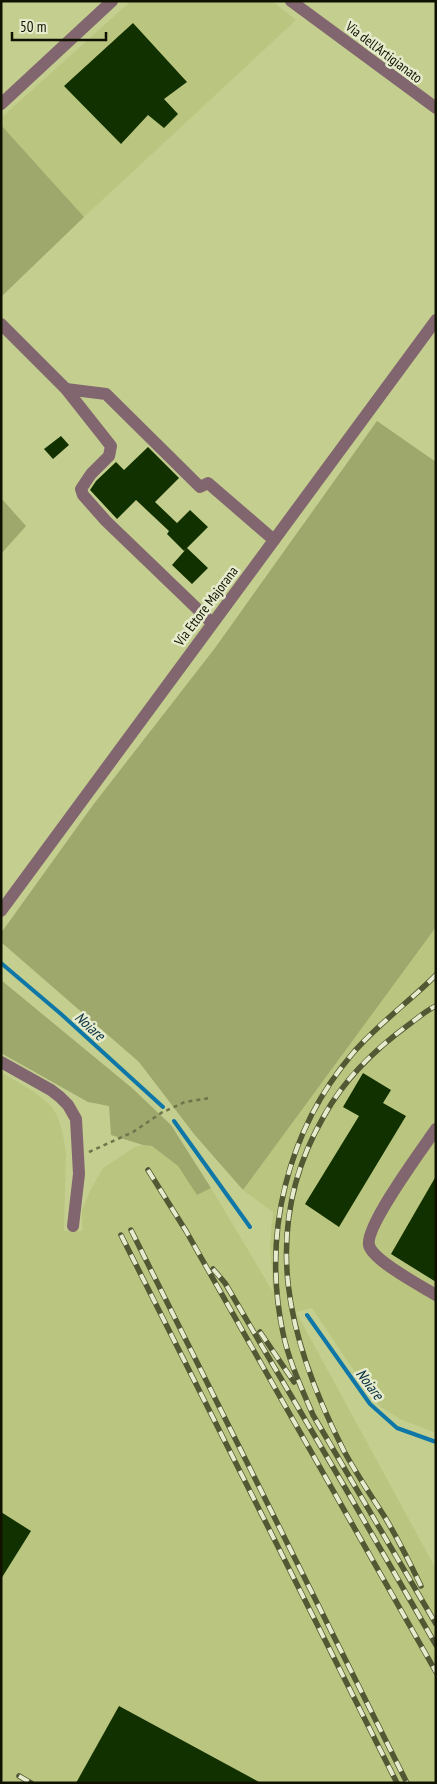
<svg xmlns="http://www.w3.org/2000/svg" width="437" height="1784" font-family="'PT Sans Narrow',sans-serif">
<rect width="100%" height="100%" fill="#c3ce8f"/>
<g fill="#bac67f">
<path d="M131,1H272L296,20L84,217L1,125V118Z"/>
<path d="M436,924V1433L400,1419L381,1407L367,1390L312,1308L296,1312L436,1569V1783H1V1072L36,1093L52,1107L57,1116L62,1130L66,1152L64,1231H82V1210L91,1189L103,1168L135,1147L149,1144L178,1166L197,1194L211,1188L273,1292L270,1244L273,1212L243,1190Z"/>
</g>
<g fill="#9ea86d">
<path d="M1,125L84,217L1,297Z"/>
<path d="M377,421L436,462V927L243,1190L194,1134L139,1062L1,942V933L93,805L215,648Z"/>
<path d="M1,498L26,526L1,554Z"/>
<path d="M1,980L132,1088L171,1125L211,1188L197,1195L178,1166L152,1146L143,1145L111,1135L109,1106L88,1102L1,1053Z"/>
</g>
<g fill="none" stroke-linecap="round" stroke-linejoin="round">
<g stroke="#0e77a7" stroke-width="4">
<path d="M1,963L61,1014L163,1107"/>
<path d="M174,1121L250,1227"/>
<path d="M307,1315L370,1404L397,1428L436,1442"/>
</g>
</g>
<g fill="#123100">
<path d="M133,23L187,82L164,99L178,114L164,128L148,115L121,144L64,86Z"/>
<path d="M61,436L69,445L53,459L44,449Z"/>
<path d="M148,447L179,478L155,502L177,523L190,510L208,527L187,548L208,568L192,584L172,565L187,548L184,551L167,534L169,531L136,500L117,519L90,490L96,481L116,462L124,470Z"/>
<path d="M363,1073L391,1090L383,1103L406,1116L339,1227L305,1204L359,1116L343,1107Z"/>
<path d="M436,1176V1282L391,1254Z"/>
<path d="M1,1512L31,1531L1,1579Z"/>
<path d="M119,1706L261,1783H76Z"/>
</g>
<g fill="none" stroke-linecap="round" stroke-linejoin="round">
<path stroke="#6e754b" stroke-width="2.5" stroke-dasharray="4 4" stroke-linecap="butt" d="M89,1152L133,1132L161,1113L185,1102L210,1098"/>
<g stroke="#82666f" stroke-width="12">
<path d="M291,1L436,108"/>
<path d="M1,104L112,1"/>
<path d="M1,324L66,389L111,446L109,456L91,474L81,489L83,495L106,521L212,623"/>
<path d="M66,389L106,394L200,487L208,483L274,540"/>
<path d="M1,911L436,320"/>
<path d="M1,1062L51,1090L60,1097L68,1105L76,1119L79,1174L73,1226"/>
<path d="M436,1129C423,1148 365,1226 369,1245C372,1260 421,1286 436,1295"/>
</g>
<g stroke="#525734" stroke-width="5.5">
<g id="rail">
<path d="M436,975C409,1002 378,1024 353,1053C287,1131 262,1234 283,1333C289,1362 302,1389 313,1415L436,1624"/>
<path d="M148,1170L186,1231L436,1672"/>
<path d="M131,1230L407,1783"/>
<path d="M121,1235L397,1783"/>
<path d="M213,1269L225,1283L347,1491L436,1645"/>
<path d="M260,1332L294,1382"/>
<path d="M421,1586C410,1563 399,1541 386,1519C372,1497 357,1475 344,1451C288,1341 258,1230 324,1116C345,1078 375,1049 411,1023C419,1017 427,1010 436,1006"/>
<path d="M19,1776L31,1783"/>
</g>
</g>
<use href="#rail" stroke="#e5ebcc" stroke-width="4" stroke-dasharray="11" stroke-linecap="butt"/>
</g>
<g text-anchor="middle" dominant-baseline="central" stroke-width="5" stroke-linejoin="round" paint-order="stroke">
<g font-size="14" fill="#101200" stroke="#e5ebcc">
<text transform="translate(384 52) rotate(37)">Via dell'Artigianato</text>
<text transform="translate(206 606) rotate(-53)">Via Ettore Majorana</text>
</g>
<g font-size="15" font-style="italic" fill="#052e42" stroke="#e5ebcc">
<text transform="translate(90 1026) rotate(42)">Noiare</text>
<text transform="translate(370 1384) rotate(53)">Noiare</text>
</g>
</g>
<rect width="437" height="1784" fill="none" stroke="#101200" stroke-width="5"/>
<path d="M12 32v8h94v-8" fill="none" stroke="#101200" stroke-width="2.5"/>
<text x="20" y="32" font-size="15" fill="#101200" stroke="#e5ebcc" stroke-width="4" paint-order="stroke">50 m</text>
</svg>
